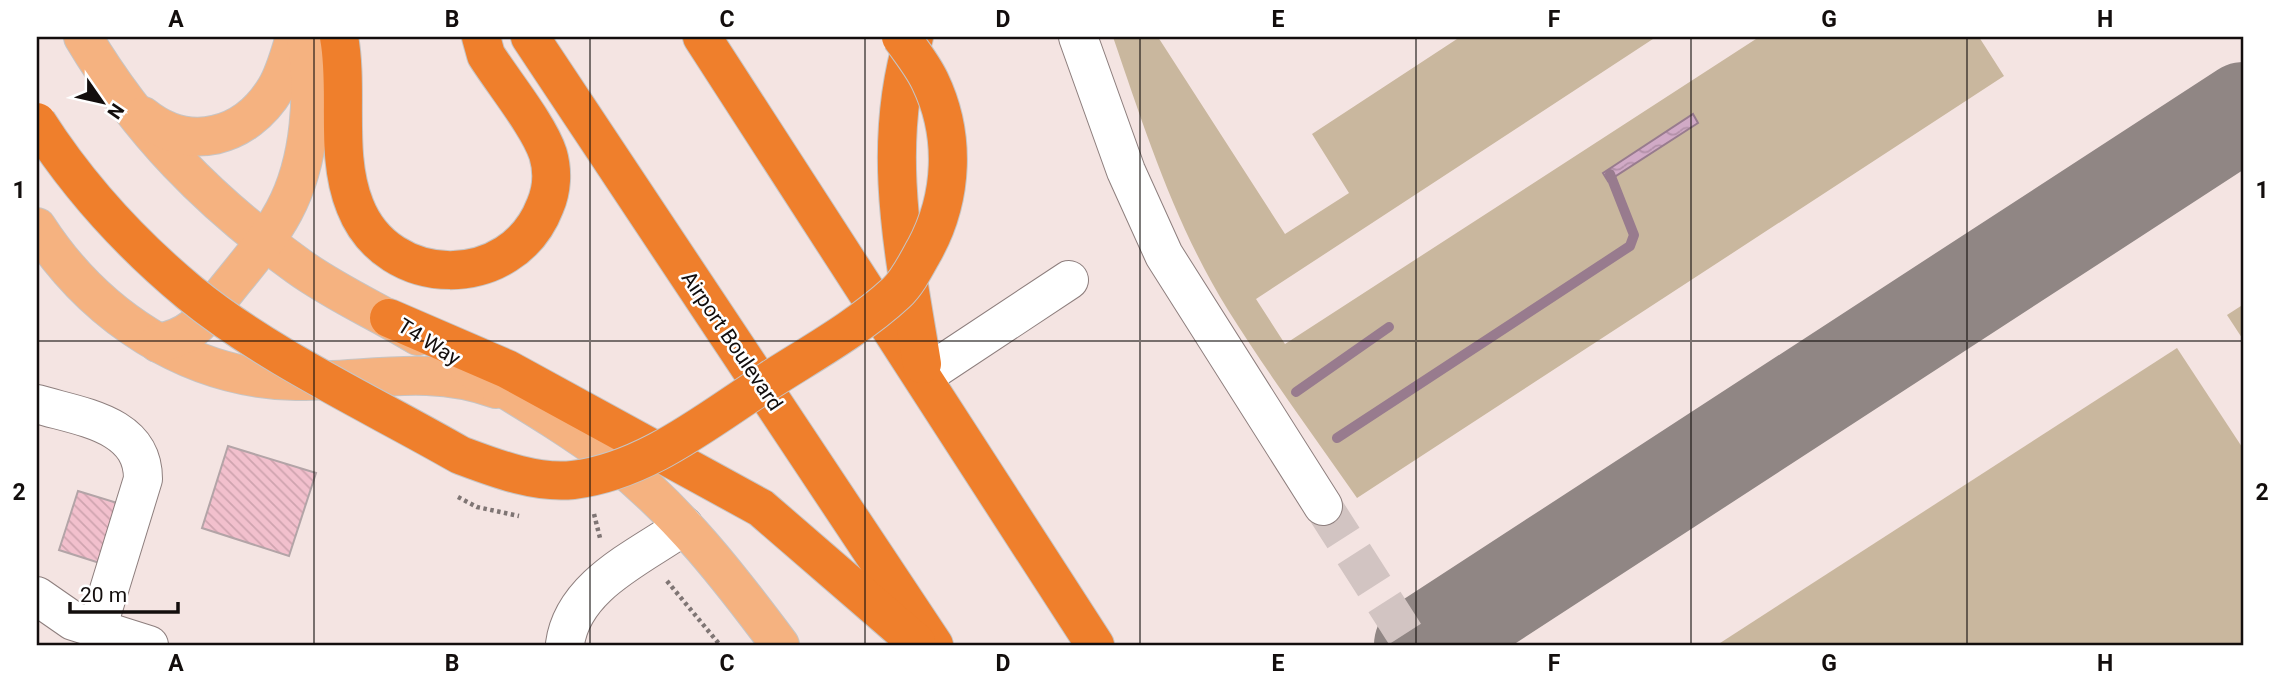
<svg xmlns="http://www.w3.org/2000/svg" width="2281" height="682" font-family="Roboto,sans-serif">
<defs>
<pattern id="water-waves" width="16" height="10" patternUnits="userSpaceOnUse" patternTransform="scale(1.75)"><rect width="16" height="10" fill="#d1aac6"/><path d="M0 5q4-4 8 0t8 0" fill="none" stroke="#b391a9"/></pattern>
<pattern id="building-back-hatch" width="6" height="6" patternUnits="userSpaceOnUse" patternTransform="scale(1.75)"><rect width="6" height="6" fill="#f2c0cd"/><path d="M-1 5l2 2M0 0l6 6M5-1l2 2" fill="none" stroke="#cfa4af"/></pattern>
</defs>
<rect width="100%" height="100%" fill="#f4e4e2"/>
<g fill="#c9b79e" fill-rule="evenodd">
<path d="M1113,37H1158L1285,234L1349,193L1312,134L1460,37H1656L1256,299L1285,344L1759,37H1979L2004,76L1357,498C1314,436 1268,374 1228,310C1175,225 1145,130 1113,37ZM1693,115L1698,123L1608,181L1603,174Z"/>
<path d="M2244,304V341L2227,315Z"/>
<path d="M2177,348L2244,450V645H1717Z"/>
</g>
<path fill="url(#water-waves)" stroke="#987b8e" stroke-width="2" d="M1693,114L1698,123L1608,181L1603,173Z"/>
<g fill="none" stroke-linecap="round" stroke-linejoin="round">
<g stroke="#987b8e" stroke-width="10">
<path d="M1296,392L1389,327"/>
<path d="M1337,438L1630,246L1634,235L1610,174"/>
</g>
<path stroke="#908684" stroke-width="98" d="M1423,645L2244,111"/>
</g>
<g fill="url(#building-back-hatch)" stroke="#b3a4a7" stroke-width="2">
<path d="M228,446L316,473L289,556L202,528Z"/>
<path d="M78,491L150,513L131,573L59,550Z"/>
</g>
<g fill="none" stroke-linecap="round" stroke-linejoin="round">
<path stroke="#d2c4c2" stroke-width="38" stroke-dasharray="38 19" stroke-linecap="butt" d="M1323,506L1412,645"/>
<g stroke="#8d7e7d" stroke-width="40">
<g id="minor">
<path d="M1078,37L1126,171L1164,255L1323,506"/>
<path d="M924,376L1069,280"/>
<path d="M37,404C80,417 143,423 143,479L97,629"/>
<path d="M37,596L73,621L149,645"/>
<path d="M565,644C573,585 640,557 684,526"/>
</g>
</g>
<g stroke="#c6c5c5" stroke-width="40">
<g id="major">
<path d="M83,37C139,131 209,202 298,266C335,293 379,312 418,336"/>
<path d="M143,116C189,153 246,138 276,88C285,73 290,53 295,37"/>
<path d="M37,227C94,315 188,379 296,381C364,382 429,364 496,389"/>
<path d="M158,343C196,336 204,317 227,289C247,264 269,239 284,211C311,161 315,92 306,37"/>
<path d="M469,367C518,397 568,426 613,460C679,512 730,578 780,645"/>
</g>
</g>
<g stroke="#c6c5c5" stroke-width="40">
<g id="highway">
<path d="M339,37C349,91 334,154 355,206C388,291 512,292 545,206C552,190 553,171 548,154C539,126 503,82 486,55L481,37"/>
<path d="M530,37L934,645"/>
<path d="M702,37L1095,645"/>
<path d="M914,37C880,146 904,253 922,364"/>
<path d="M389,318L507,369L761,508L916,642"/>
</g>
</g>
<g stroke="#7f7574" stroke-width="4.5" stroke-dasharray="3.5 3.5" stroke-linecap="butt">
<path d="M458,497L477,507L519,516"/>
<path d="M594,514L600,538"/>
<path d="M667,581L720,645"/>
</g>
<use href="#minor" stroke="#fff" stroke-width="38"/>
<use href="#major" stroke="#f5b280" stroke-width="38"/>
<use href="#highway" stroke="#ef7f2c" stroke-width="38"/>
<g stroke="#c6c5c5" stroke-width="40" stroke-linecap="butt">
<path id="highway-bridge" d="M37,122C78,186 131,244 190,293C267,356 373,405 460,455C495,468 535,484 573,480C647,471 709,419 770,380C812,353 858,328 896,293C908,282 917,263 925,249C953,197 956,135 930,81C923,66 911,51 901,37"/>
</g>
<use href="#highway-bridge" stroke="#ef7f2c" stroke-width="38"/>
</g>
<path fill="none" stroke="#130e0d" stroke-width="2" stroke-opacity="0.55" d="M314,37V645M590,37V645M865,37V645M1140,37V645M1416,37V645M1691,37V645M1967,37V645M37,341H2244"/>
<g text-anchor="middle" dominant-baseline="central" stroke-width="5" stroke-linejoin="round" paint-order="stroke">
<g font-size="21" fill="#130e0d" stroke="#fff">
<text transform="translate(732 341) rotate(56)">Airport Boulevard</text>
<text transform="translate(429 342) rotate(32)">T4 Way</text>
</g>
</g>
<rect width="2281" height="682" fill="none" stroke="#ffffff" stroke-width="77"/>
<g transform="translate(102 102) rotate(124)" stroke="#ffffff" stroke-width="5" paint-order="stroke">
<path d="M0-5L12 26L0 18L-12 26Z" fill="#130e0d"/>
<text y="-10" font-size="19" font-weight="bold" text-anchor="middle" fill="#130e0d">N</text>
</g>
<path d="M70 602v10h108v-10" fill="none" stroke="#130e0d" stroke-width="3.5"/>
<text x="80" y="602" font-size="21" fill="#130e0d" stroke="#ffffff" stroke-width="5" paint-order="stroke">20 m</text>
<rect x="38" y="38" width="2204" height="606" fill="none" stroke="#130e0d" stroke-width="2.5"/>
<g font-size="23" text-anchor="middle" font-weight="bold" fill="#130e0d">
<text x="176" y="27">A</text>
<text x="452" y="27">B</text>
<text x="727" y="27">C</text>
<text x="1003" y="27">D</text>
<text x="1278" y="27">E</text>
<text x="1554" y="27">F</text>
<text x="1829" y="27">G</text>
<text x="2105" y="27">H</text>
<text x="19" y="198">1</text>
<text x="2262" y="198">1</text>
<text x="19" y="500">2</text>
<text x="2262" y="500">2</text>
<text x="176" y="671">A</text>
<text x="452" y="671">B</text>
<text x="727" y="671">C</text>
<text x="1003" y="671">D</text>
<text x="1278" y="671">E</text>
<text x="1554" y="671">F</text>
<text x="1829" y="671">G</text>
<text x="2105" y="671">H</text>
</g>
</svg>
